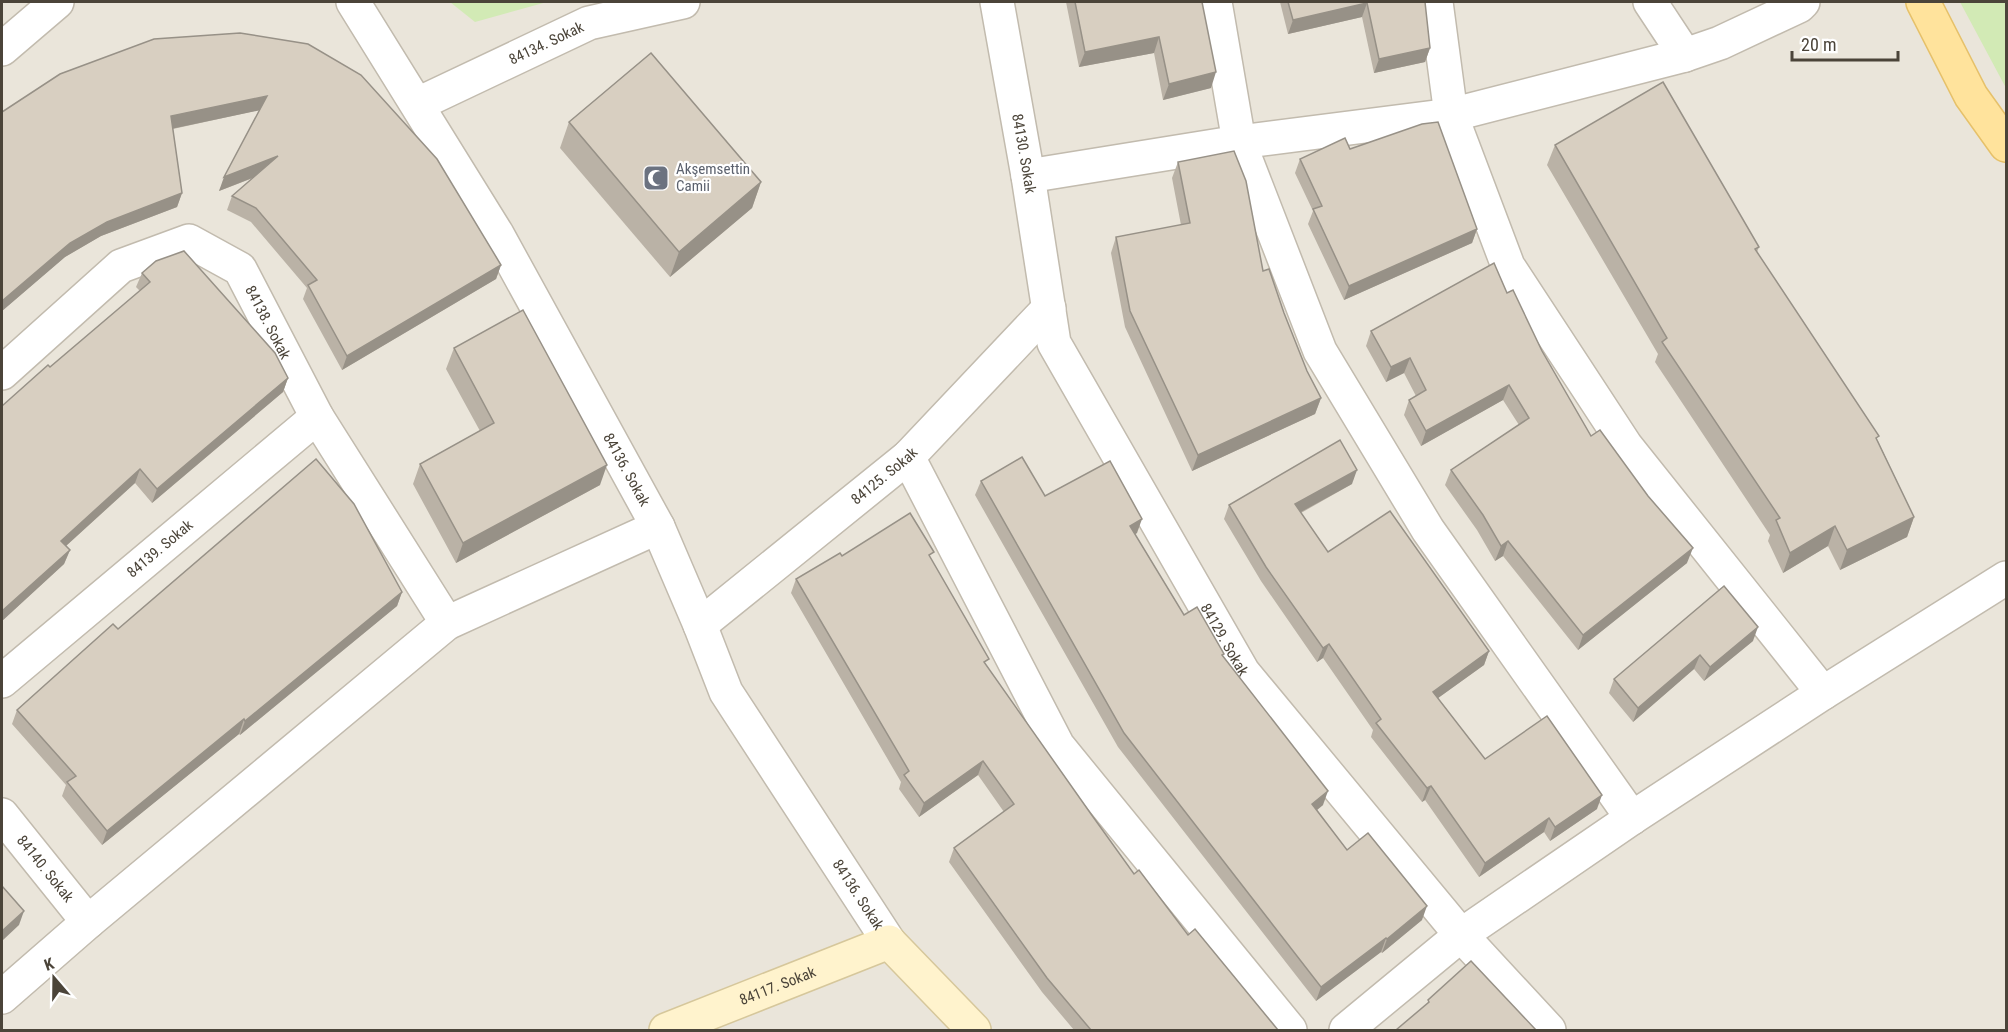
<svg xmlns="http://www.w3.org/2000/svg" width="2008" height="1032" font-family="'Roboto Condensed',sans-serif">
<rect width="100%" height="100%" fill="#f6f3ec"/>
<rect fill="#eae5da" x="2" y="2" width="2004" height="1028"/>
<g fill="#d2eab5">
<path d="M450,2H547L475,22Z"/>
<path d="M1960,2H2006V89V88Z"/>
</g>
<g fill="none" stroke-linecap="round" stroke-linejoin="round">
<g stroke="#c2bbae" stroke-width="36">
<g id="minor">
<path id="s1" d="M353,2L497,234L658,527L700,625L726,692L889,942"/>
<path id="s2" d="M997,2L1028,176L1054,343L1243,672L1461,935L1549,1030"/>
<path d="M1215,2L1239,142L1320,351L1428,530L1632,818"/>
<path d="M1650,2L1685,55"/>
<path d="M2,49L57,2"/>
<path id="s3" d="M418,104L589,23L683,2"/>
<path d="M1028,176L1239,142L1451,115L1685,55L1720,43L1799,6L1803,2"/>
<path id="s4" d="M2,373L121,266L189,241L240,269L317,417L447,623"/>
<path d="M908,457L1058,746L1290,1030"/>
<path id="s5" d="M700,625L908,457L1049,308"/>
<path id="s6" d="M2,681L317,417"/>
<path d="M1823,693L2006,578"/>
<path id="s7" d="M2,815L88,922"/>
<path d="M2,997L88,922L447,623L658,527"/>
<path d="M1346,1030L1461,935L1632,818L1823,693L1626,446L1508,266L1451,115L1436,2"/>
</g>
</g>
<g stroke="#d6c79b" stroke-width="36">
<g id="secondary">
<path id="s8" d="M666,1030L889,942L974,1030"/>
</g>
</g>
<g stroke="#e6c16a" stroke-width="36">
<path id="primary" d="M1923,2L1971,96L2006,145"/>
</g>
<use href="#minor" stroke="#fff" stroke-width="33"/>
<use href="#secondary" stroke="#fff3cd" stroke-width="33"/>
<use href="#primary" stroke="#ffe39c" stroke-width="33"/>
</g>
<g fill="#bab2a6">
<path d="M1066,2H1202L1211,88L1163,100L1154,53L1079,67Z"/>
<path d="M1280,2H1425L1430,48L1425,62L1374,73L1362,17L1288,34Z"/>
<path d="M154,39L501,265L496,279L342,370L303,299L307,288L251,222L227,210L232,196L253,178L219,191L259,110L173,129L182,193L177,207L101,236L65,257L2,311V112Z"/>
<path d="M569,122L761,182L752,208L670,277L560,148Z"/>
<path d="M1555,145L1759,247L1757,252L1878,441L1914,517L1907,537L1840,570L1828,546L1783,573L1768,541L1770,535L1655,362L1658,354L1547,165Z"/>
<path d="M1350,149L1477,229L1472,243L1344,300L1308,224L1313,211L1295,173L1300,159Z"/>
<path d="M1178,162L1263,271L1284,313L1307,371L1321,398L1315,414L1192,471L1125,327L1111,253L1116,237L1181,225L1172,178Z"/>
<path d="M142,273L288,378L283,392L152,503L135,483L66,546L70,550L64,564L2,621V406L50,367L140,291L136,287Z"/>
<path d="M1507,293L1542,351L1591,436L1687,563L1578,650L1503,556L1495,561L1477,530L1445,485L1451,470L1519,425L1503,400L1421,446L1404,415L1409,400L1416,396L1404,373L1386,382L1366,346L1371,331Z"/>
<path d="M454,348L600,485L456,563L413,484L420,464L480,431L446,369Z"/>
<path d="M981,481L1045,496L1137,533L1135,534L1184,615L1223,657L1323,805L1317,810L1347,850L1422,920L1382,953L1381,952L1316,1001L1118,747L975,495Z"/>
<path d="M1352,484L1301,513L1328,552L1489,651L1484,665L1438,698L1485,759L1597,809L1550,841L1544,832L1479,877L1425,800L1422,802L1371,737L1373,730L1323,658L1317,662L1261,581L1224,519L1229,505Z"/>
<path d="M842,556L931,559L986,666L1091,814L1134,874L1188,935L1278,1030H1074L1042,992L949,862L954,848L1004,812L978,775L919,817L899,789L901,782L791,593L796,579Z"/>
<path d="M402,592L397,606L240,735L239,734L102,845L62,796L66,785L12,724L17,710L118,629Z"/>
<path d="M1753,641L1704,681L1694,669L1633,722L1609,693L1614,679Z"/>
</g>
<g fill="#979187">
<path d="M1367,3L1362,17L1288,34L1293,20Z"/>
<path d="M1159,37L1154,53L1079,67L1085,52Z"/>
<path d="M1430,48L1425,62L1374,73L1379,59Z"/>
<path d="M1216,72L1211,88L1163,100L1169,84Z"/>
<path d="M267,96L261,110L166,130L171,116Z"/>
<path d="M278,156L273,170L219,191L224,177Z"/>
<path d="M761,182L752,208L670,277L679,252Z"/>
<path d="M182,193L177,207L101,236L65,257L2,311V301L70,243L107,222Z"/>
<path d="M1477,229L1472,243L1344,300L1349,286Z"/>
<path d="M501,265L496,279L342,370L347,356Z"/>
<path d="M1410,358L1404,373L1386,382L1391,367Z"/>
<path d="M288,378L283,392L152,503L157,489Z"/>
<path d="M1509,385L1503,400L1421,446L1426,431Z"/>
<path d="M1321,398L1315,414L1192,471L1198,455Z"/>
<path d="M607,465L600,485L456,563L463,543Z"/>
<path d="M140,469L135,483L56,555L61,541Z"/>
<path d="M1357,470L1352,484L1290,518L1295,504Z"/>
<path d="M1914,517L1907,537L1840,570L1847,550Z"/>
<path d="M1142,519L1137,533L1125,540L1130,526Z"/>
<path d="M1835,526L1828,546L1783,573L1790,553Z"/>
<path d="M1508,541L1503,556L1495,561L1501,546Z"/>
<path d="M1693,548L1687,563L1578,650L1583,635Z"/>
<path d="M70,550L64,564L2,621V611Z"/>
<path d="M402,592L397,606L240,735L245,721Z"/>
<path d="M1758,627L1753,641L1704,681L1710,667Z"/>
<path d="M1329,644L1323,658L1317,662L1323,648Z"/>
<path d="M1489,651L1484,665L1427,706L1433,692Z"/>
<path d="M1700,655L1694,669L1633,722L1638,708Z"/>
<path d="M244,719L239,734L102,845L107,831Z"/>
<path d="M983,761L978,775L919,817L924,803Z"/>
<path d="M1431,786L1425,800L1422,802L1427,788Z"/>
<path d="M1328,791L1323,805L1307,818L1312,804Z"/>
<path d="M1602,795L1597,809L1550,841L1555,827Z"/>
<path d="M1549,818L1544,832L1479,877L1485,863Z"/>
<path d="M1427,906L1422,920L1382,953L1387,939Z"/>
<path d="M24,911L19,925L2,941V931Z"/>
<path d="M1386,938L1381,952L1316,1001L1321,987Z"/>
</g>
<g fill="#d8cfc1" stroke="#979187" stroke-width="1.5">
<path d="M1075,2H1202L1216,72L1169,84L1159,37L1085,52Z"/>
<path d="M1288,2H1425L1430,48L1379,59L1367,3L1293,20Z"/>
<path d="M240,33L308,44L361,75L437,159L501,265L347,356L308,285L317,280L256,208L232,196L278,156L224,177L267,96L171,116L182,193L107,222L70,243L2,301V112L60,74L154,39Z"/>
<path d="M651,53L761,182L679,252L569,122Z"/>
<path d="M1663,82L1759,247L1755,249L1879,436L1876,438L1914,517L1847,550L1835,526L1790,553L1776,520L1780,518L1662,342L1667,338L1555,145Z"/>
<path d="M1438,122L1477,229L1349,286L1313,209L1322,206L1300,159L1345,138L1350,149L1422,124Z"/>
<path d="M1234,151L1246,181L1263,271L1269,269L1284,313L1307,371L1321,398L1198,455L1130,311L1116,237L1190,223L1178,162Z"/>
<path d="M184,251L275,353L288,378L157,489L140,469L61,541L70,550L2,611V406L48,365L50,367L150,282L142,273L156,261Z"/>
<path d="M1494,263L1507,293L1513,290L1542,351L1591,436L1600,430L1648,496L1693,548L1583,635L1508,541L1501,546L1483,515L1451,470L1529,418L1509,385L1426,431L1409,400L1426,390L1410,358L1391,367L1371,331Z"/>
<path d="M523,310L607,465L463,543L420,464L494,423L454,348Z"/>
<path d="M1340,440L1357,470L1295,504L1328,552L1390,511L1489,651L1433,692L1485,759L1547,716L1602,795L1555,827L1549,818L1485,863L1431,786L1427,788L1376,723L1381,719L1329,644L1323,648L1266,567L1229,505Z"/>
<path d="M1022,457L1045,496L1110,461L1142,519L1130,526L1184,615L1197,607L1224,654L1222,655L1328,791L1312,804L1347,850L1368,833L1427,906L1387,939L1386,938L1321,987L1124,733L981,481Z"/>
<path d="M316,459L354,504L402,592L245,721L244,719L107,831L67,782L76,776L17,710L113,624L118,629Z"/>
<path d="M910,513L934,552L929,555L989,659L984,662L1091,814L1134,874L1139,870L1188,935L1195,929L1278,1030H1091L1047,978L954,848L1014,804L983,761L924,803L904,775L909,771L796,579L840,553L842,556Z"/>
<path d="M1724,586L1758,627L1710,667L1700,655L1638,708L1614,679Z"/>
<path d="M2,886L24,911L2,931Z"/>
<path d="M1471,961L1536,1030H1396L1429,1002L1428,1000Z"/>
</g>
<defs>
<g id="mosque-square" transform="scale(1.35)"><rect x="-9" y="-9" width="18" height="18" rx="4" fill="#6b7280" stroke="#fff"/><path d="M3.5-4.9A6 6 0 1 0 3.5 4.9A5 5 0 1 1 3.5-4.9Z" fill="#fff"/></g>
</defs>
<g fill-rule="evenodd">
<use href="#mosque-square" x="656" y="178"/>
</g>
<g text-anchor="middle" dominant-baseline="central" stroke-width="4.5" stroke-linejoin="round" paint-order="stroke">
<g font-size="15" fill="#4b4439" stroke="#fff">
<text stroke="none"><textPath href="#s3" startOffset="142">84134. Sokak</textPath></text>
<text stroke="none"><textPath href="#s2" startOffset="154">84130. Sokak</textPath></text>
<text stroke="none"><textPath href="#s4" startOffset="351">84138. Sokak</textPath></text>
<text stroke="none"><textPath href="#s1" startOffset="542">84136. Sokak</textPath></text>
<text stroke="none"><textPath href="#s5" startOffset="237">84125. Sokak</textPath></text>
<text stroke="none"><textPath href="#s6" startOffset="206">84139. Sokak</textPath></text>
<text stroke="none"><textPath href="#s2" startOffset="688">84129. Sokak</textPath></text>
<text stroke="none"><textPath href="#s7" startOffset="69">84140. Sokak</textPath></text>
<text stroke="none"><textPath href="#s1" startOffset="1028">84136. Sokak</textPath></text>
<text stroke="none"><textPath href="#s8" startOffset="120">84117. Sokak</textPath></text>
</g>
<g font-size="15" fill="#5b616d" stroke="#fff" text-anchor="start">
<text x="676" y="169">Akşemsettin<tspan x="676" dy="17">Camii</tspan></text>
</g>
</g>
<rect width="2008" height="1032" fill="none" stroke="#4b4439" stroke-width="6"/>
<g transform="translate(54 978) rotate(340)" stroke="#ffffff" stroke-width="4.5" paint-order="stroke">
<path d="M0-4.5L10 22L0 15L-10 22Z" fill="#4b4439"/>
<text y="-9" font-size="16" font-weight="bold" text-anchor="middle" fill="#4b4439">K</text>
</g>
<path d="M1792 51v9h106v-9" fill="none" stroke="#4b4439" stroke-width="3"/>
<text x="1801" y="51" font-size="18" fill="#4b4439" stroke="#ffffff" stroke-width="4.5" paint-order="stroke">20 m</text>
</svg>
